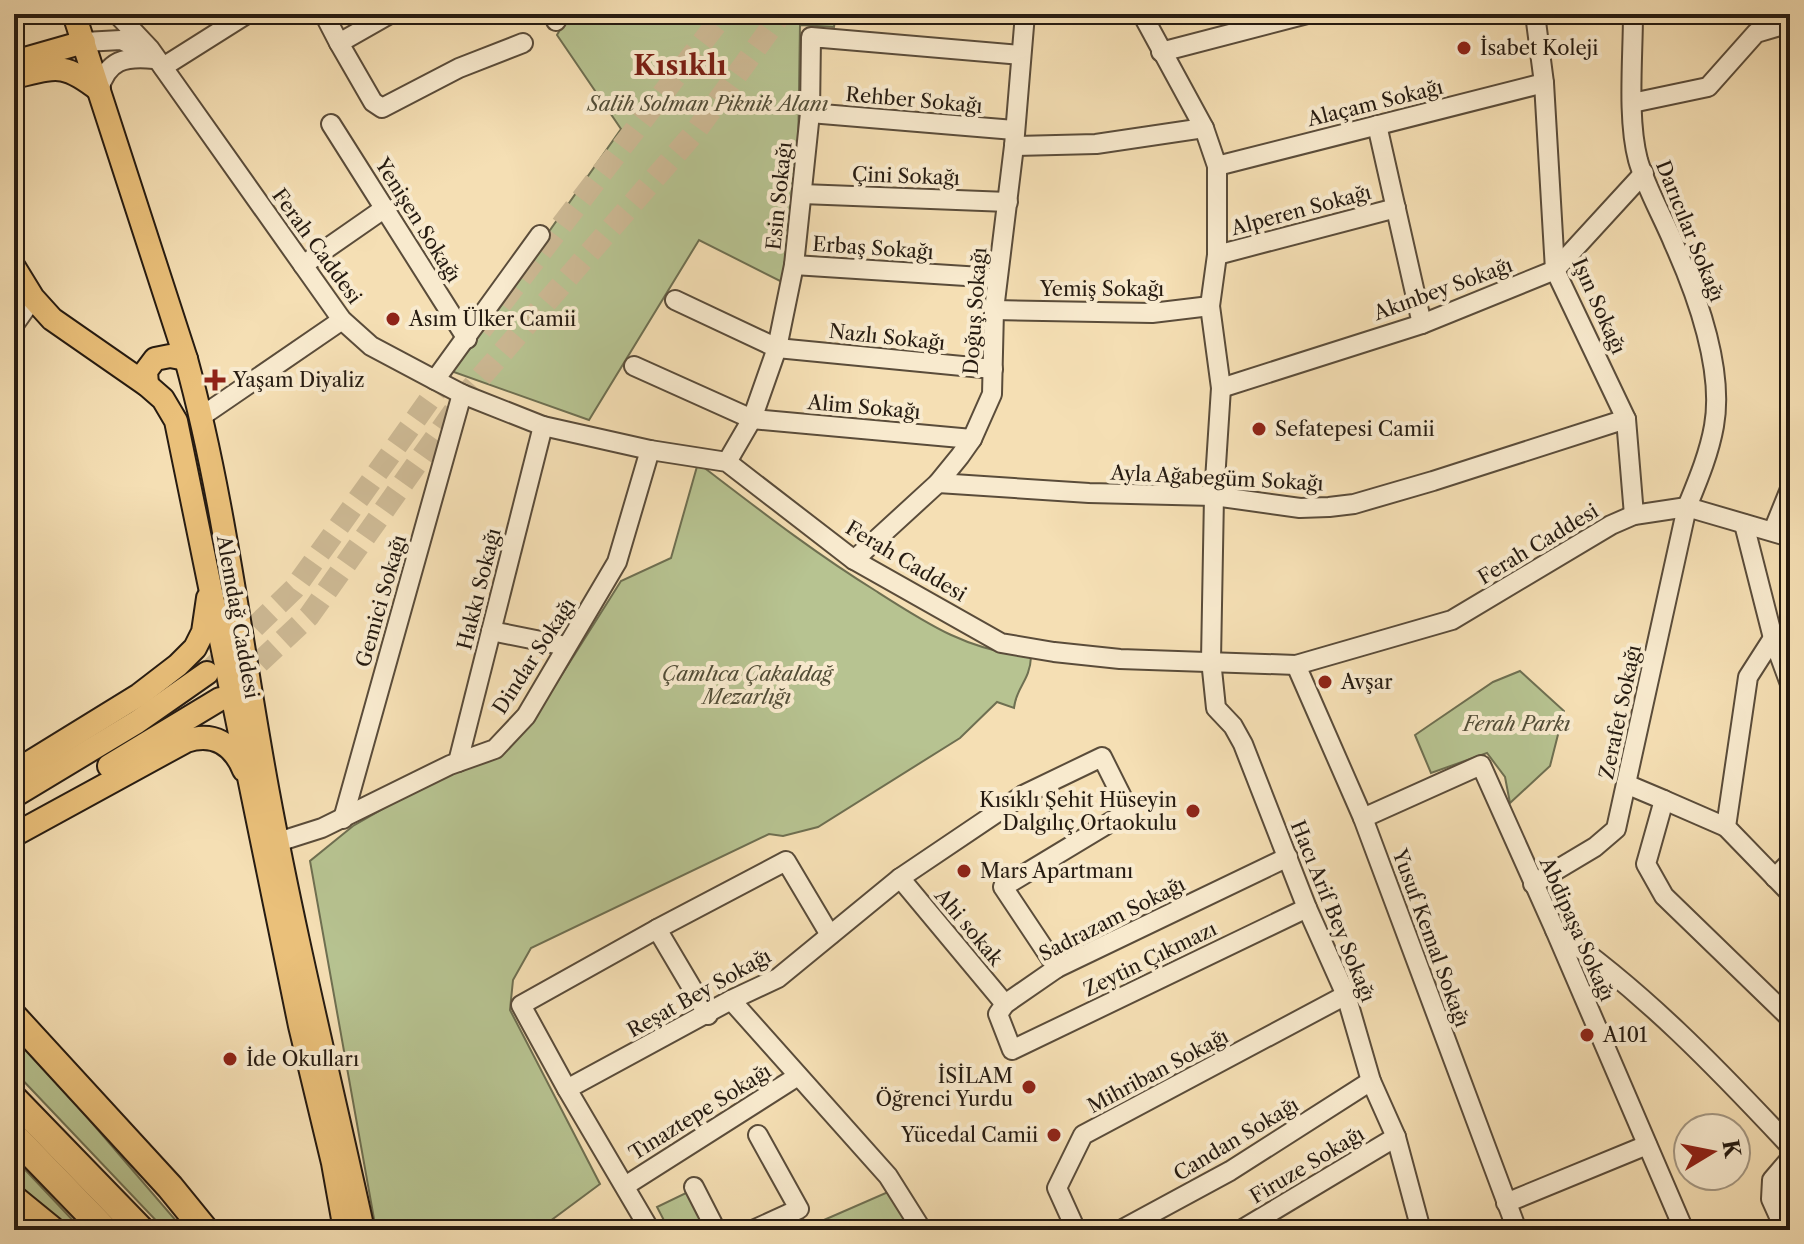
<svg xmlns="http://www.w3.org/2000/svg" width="1804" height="1244" font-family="'Libre Caslon Text',serif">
<rect width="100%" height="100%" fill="#f5dfb4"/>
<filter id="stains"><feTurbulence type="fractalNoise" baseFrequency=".0025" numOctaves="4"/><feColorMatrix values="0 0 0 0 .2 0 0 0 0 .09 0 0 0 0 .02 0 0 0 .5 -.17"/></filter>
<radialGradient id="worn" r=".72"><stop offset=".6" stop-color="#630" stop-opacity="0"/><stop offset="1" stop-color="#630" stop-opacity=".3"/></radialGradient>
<g fill="#b7c391" stroke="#6e6f51" stroke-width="2">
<path d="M569,14H836L834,27L800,25L798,158L784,283L699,240L589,420L451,371L621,129L557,35Z"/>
<path d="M698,463C757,508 813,552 876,591C929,625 967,650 1031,657C1030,681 1016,687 1014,708L997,702L960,738L818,827L783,836L769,834L531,948L513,980L510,1010L600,1184L538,1230H376L310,861L353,826L451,770L537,714L621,581L671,558Z"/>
<path d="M1520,671L1564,711L1550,766L1510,803L1505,777L1487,753L1431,773L1415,735L1493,682Z"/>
<path d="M14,1032L184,1230H165L14,1071Z"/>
<path d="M14,1158L82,1230H68L37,1206L39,1203L14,1180Z"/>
<path d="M690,1191L711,1230H669L657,1207Z"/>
<path d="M888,1192L912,1230H801Z"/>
</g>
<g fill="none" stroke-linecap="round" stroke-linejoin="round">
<g stroke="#ccb893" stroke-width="22" stroke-dasharray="22 11" stroke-linecap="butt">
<path d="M481,330L724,14"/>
<path d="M207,673L294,589L453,367"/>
<path d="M235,685L309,616L467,393L696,131L781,14"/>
</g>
<g stroke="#5a4c3a" stroke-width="22">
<g id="minor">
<path d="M117,14L150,49L342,320L371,346L435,380L462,394L543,426L650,450L727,462L854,560L1001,643L1054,652L1120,659L1296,665L1452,620L1611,525L1634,515L1687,507L1790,537"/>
<path d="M324,14L339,43L390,14"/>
<path d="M1142,14L1204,128L1217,166V255L1210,306L1221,388L1214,496L1211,660L1216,708L1233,726L1243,744L1307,908L1346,995L1371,1081L1396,1137L1421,1230"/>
<path d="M1535,14L1544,83L1555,270L1626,419L1634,515"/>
<path d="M556,21L560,14"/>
<path d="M84,42L121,40L148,53"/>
<path d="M339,43L373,102L382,108L459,68L523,43"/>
<path d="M1161,52L1307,14"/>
<path d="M163,67L247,14"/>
<path d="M99,90C107,60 125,56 154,59"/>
<path d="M1632,103L1708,87L1756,33L1790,23"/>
<path d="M810,113L1014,130"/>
<path d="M331,124L467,339"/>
<path d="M1377,125L1422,324"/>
<path d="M1014,146L1096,144L1204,128"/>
<path d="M1217,166L1544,83"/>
<path d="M802,194L1008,202"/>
<path d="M1217,255L1396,208"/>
<path d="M303,265L385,208"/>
<path d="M794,265L997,278"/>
<path d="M675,300L777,348L993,369"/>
<path d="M994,310L1152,313L1210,306"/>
<path d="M14,325L33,298"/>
<path d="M634,366L752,419L972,439"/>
<path d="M435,380L540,235"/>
<path d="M1221,388L1422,324L1555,270L1644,173"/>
<path d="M202,416L342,320"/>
<path d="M727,462L752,419L777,348L794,265L810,113L811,37L1020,55"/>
<path d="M938,483L1089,493L1214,496L1300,508L1329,507L1354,504L1433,481L1626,419"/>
<path d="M1744,524L1773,638L1790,684"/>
<path d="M1773,531L1790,489"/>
<path d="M854,560L938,483L960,456L972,439L992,394L994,310L1014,146L1025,14"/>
<path d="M491,631L566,646"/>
<path d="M1773,638L1748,677L1726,827L1790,893"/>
<path d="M1296,665L1363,818L1517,1230"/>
<path d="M458,762L543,426"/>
<path d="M1626,784L1664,800L1646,864L1664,896L1790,1018"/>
<path d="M1664,800L1726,827"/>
<path d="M1363,818L1481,765L1555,930L1684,1230"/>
<path d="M343,819L462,394"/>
<path d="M278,842L322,828L450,765L495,749L526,716L617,562L650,450"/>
<path d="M1288,857L1057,968L1005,1004L998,1014L1012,1050L1307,908"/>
<path d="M900,878L1005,1004"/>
<path d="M1775,878L1790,862"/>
<path d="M1533,884L1595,847L1616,829L1687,507C1698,480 1709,454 1714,426C1724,370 1697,295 1674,244C1663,217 1646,188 1638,160C1627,118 1633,58 1633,14"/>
<path d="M657,929L786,861L830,935"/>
<path d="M1555,930C1643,991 1717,1068 1790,1146"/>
<path d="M731,1000L888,1176L922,1230"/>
<path d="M567,1089L521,1005L657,929L708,1015"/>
<path d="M625,1186L798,1076"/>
<path d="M694,1187L716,1230"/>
<path d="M1506,1203L1647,1145"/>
<path d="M650,1230L567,1089L731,1000L778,978L900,878L1023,795L1102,757L1129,811L1003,887L1057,968"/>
<path d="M753,1230L799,1209L758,1135"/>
<path d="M1076,1230L1057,1188L1083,1135L1346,995"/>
<path d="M1121,1230L1230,1171L1371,1081"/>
<path d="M1241,1230L1396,1137"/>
<path d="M1785,1230L1771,1199L1772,1180L1790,1159"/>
</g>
</g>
<g stroke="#261b11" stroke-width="26">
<g id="major">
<path d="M74,14L186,359C225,501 241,648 268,793C295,939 331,1084 363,1230"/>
<path d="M14,62L84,42"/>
<path d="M14,77C57,67 63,62 99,90"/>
<path d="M14,267L33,298L52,319L147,385L163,399L176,421L300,1026L333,1163L345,1230"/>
<path d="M147,385L146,371L155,359L170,356L186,359"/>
<path d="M109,766L220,699"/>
<path d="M14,772L139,695L178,665L195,648L203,632L208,598"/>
<path d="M14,796L137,722L207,673"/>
<path d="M14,835L186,741C213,732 233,743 244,770"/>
</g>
</g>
<g stroke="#261b11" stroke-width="30">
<g id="highway">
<path d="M14,1017L170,1187L205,1230"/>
<path d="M14,1099L141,1230"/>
<path d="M14,1136L105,1230"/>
<path d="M14,1199L52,1230"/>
</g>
</g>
<use href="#minor" stroke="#f8eace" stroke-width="18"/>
<use href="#major" stroke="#eac07a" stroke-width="22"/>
<use href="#highway" stroke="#eac07a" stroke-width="26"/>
</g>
<g fill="#8f2418" stroke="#f8eace" stroke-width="3">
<circle cx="1464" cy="48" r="8"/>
<circle cx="393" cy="319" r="8"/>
<path d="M211 368h8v8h8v8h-8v8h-8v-8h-8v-8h8z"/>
<circle cx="1259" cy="429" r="8"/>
<circle cx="1325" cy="682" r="8"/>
<circle cx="1193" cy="811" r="8"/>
<circle cx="964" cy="871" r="8"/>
<circle cx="1587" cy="1035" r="8"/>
<circle cx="230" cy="1059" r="8"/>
<circle cx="1029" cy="1087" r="8"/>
<circle cx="1054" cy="1135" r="8"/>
</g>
<g text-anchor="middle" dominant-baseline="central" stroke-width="8" stroke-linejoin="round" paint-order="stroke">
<g font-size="20" fill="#261b11" stroke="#f8eace" text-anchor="start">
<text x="1480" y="48">İsabet Koleji</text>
<text x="409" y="319">Asım Ülker Camii</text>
<text x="233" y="380">Yaşam Diyaliz</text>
<text x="1275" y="429">Sefatepesi Camii</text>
<text x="1341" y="682">Avşar</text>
<text x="1177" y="800" text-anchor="end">Kısıklı Şehit Hüseyin<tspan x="1177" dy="23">Dalgılıç Ortaokulu</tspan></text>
<text x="980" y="871">Mars Apartmanı</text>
<text x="1603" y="1035">A101</text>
<text x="246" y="1059">İde Okulları</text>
<text x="1013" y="1076" text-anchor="end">İSİLAM<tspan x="1013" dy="23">Öğrenci Yurdu</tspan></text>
<text x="1038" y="1135" text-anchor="end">Yücedal Camii</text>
</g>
<g font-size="20" fill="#261b11" stroke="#f8eace">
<text transform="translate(914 100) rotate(5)">Rehber Sokağı</text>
<text transform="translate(1375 103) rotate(-14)">Alaçam Sokağı</text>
<text transform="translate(906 176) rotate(2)">Çini Sokağı</text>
<text transform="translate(779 196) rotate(-84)">Esin Sokağı</text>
<text transform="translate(1301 210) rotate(-15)">Alperen Sokağı</text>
<text transform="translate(418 220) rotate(58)">Yenişen Sokağı</text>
<text transform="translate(1690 231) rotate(68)">Darıcılar Sokağı</text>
<text transform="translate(317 246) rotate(54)">Ferah Caddesi</text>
<text transform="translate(873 248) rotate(4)">Erbaş Sokağı</text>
<text x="1102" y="289">Yemiş Sokağı</text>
<text transform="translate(1443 289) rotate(-20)">Akınbey Sokağı</text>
<text transform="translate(1599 306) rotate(66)">Işın Sokağı</text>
<text transform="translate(975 311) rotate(-86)">Doğuş Sokağı</text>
<text transform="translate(887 337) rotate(6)">Nazlı Sokağı</text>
<text transform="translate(864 407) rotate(5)">Alim Sokağı</text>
<text transform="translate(1217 478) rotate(3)">Ayla Ağabegüm Sokağı</text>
<text transform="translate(1538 544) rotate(-31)">Ferah Caddesi</text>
<text transform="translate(906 561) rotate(31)">Ferah Caddesi</text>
<text transform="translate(479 589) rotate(-76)">Hakkı Sokağı</text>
<text transform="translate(381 601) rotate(-74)">Gemici Sokağı</text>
<text transform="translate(238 617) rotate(80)">Alemdağ Caddesi</text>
<text transform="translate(534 656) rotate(-57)">Dindar Sokağı</text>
<text transform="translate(1620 712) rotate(-78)">Zerafet Sokağı</text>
<text transform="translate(1333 911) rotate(68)">Hacı Arif Bey Sokağı</text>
<text transform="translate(1112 919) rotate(-27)">Sadrazam Sokağı</text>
<text transform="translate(969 927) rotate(50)">Ahi sokak</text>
<text transform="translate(1577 929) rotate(66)">Abdipaşa Sokağı</text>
<text transform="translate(1431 938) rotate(70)">Yusuf Kemal Sokağı</text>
<text transform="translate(1150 959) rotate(-26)">Zeytin Çıkmazı</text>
<text transform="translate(699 993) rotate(-29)">Reşat Bey Sokağı</text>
<text transform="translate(1158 1071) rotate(-28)">Mihriban Sokağı</text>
<text transform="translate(700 1112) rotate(-32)">Tınaztepe Sokağı</text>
<text transform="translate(1236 1139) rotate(-31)">Candan Sokağı</text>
<text transform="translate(1307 1165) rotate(-31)">Firuze Sokağı</text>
</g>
<g font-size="20" font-style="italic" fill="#524d37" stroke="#f8eace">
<text x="708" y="104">Salih Solman Piknik Alanı</text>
<text x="747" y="674">Çamlıca Çakaldağ<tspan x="747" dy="23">Mezarlığı</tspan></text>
<text x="1517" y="724">Ferah Parkı</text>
</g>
<g font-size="28" font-weight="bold" fill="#7a1f14" stroke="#f8eace">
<text x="680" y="65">Kısıklı</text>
</g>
</g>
<rect width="1804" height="1244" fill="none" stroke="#f5dfb4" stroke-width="48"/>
<rect x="16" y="16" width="1772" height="1212" fill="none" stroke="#261b11" stroke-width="4"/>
<rect x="24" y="24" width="1756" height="1196" fill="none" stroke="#261b11" stroke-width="2"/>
<g transform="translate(1712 1152) rotate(80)"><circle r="38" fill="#f8eace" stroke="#a49782" stroke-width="2"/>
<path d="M0-6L14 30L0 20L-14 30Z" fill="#8f2418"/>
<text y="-12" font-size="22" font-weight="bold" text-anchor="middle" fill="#261b11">K</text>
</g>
<rect width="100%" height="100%" filter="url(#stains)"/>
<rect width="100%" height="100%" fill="url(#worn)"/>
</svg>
